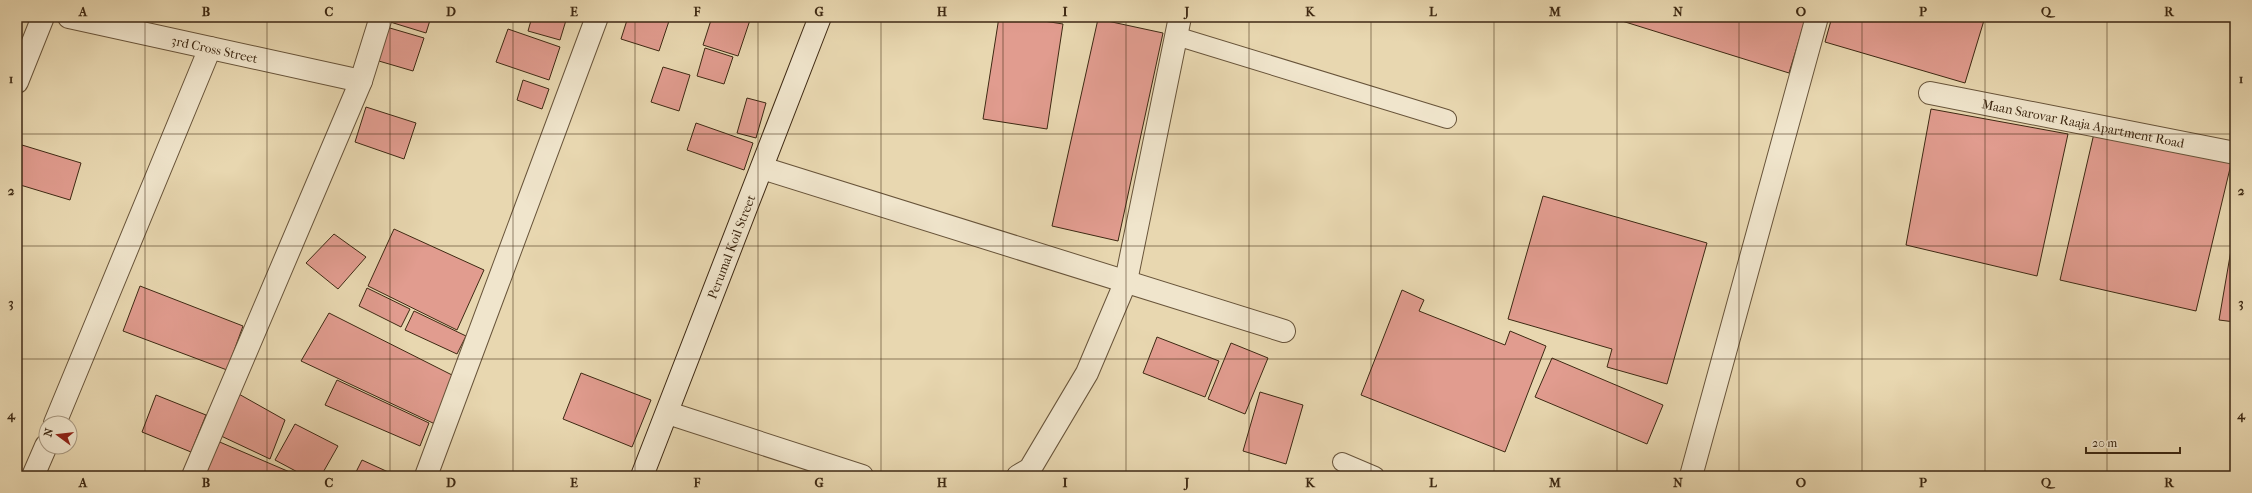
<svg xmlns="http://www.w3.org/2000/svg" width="2252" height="493" font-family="'IM FELL French Canon',serif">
<rect width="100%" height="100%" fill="#e8d7b0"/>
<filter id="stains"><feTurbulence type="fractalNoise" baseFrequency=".005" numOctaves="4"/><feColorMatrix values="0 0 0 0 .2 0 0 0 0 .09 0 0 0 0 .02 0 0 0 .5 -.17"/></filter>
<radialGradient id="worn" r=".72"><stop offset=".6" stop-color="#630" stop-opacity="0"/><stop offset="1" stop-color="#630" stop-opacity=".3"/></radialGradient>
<g fill="#e19c8f" stroke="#3e2913">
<path d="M388,17H431L426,33L387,21Z"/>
<path d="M532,17H567L560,40L528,31Z"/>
<path d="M628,17H656L669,21L659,51L621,39Z"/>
<path d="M712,17H751L738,56L703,45Z"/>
<path d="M999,17H1018L1063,24L1047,129L983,119Z"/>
<path d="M1623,17H1806L1789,73L1622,21Z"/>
<path d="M1832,17H1985L1965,83L1825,42Z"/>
<path d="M1098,19L1163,33L1118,241L1052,226Z"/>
<path d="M383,26L424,38L413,71L372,59Z"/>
<path d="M508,29L560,47L549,80L496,62Z"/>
<path d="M705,48L733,57L724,84L697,76Z"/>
<path d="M663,67L690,75L679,111L651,102Z"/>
<path d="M523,80L549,89L542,109L517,100Z"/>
<path d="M747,98L766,103L756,138L737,133Z"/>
<path d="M366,107L416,123L404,159L355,142Z"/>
<path d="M1931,109L2068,134L2037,276L1906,245Z"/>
<path d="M696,123L753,143L744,170L687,150Z"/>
<path d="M2095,129L2232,160L2196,311L2060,280Z"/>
<path d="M22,145L81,163L70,200L17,184V163Z"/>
<path d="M1543,196L1707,243L1667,384L1607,367L1612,349L1508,319Z"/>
<path d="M2235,227V322L2219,320Z"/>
<path d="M394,229L484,270L457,330L368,286Z"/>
<path d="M334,234L366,257L338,289L306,263Z"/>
<path d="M140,286L243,326L227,370L123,331Z"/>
<path d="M367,288L410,309L401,327L359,306Z"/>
<path d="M1402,290L1424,300L1419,311L1505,345L1510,331L1546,346L1505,452L1361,395Z"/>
<path d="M414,311L466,336L457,354L405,330Z"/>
<path d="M329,313L452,375L435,424L301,361Z"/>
<path d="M1157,337L1219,361L1205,397L1143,373Z"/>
<path d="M1231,343L1268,358L1245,414L1208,399Z"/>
<path d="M1552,358L1663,405L1647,444L1535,397Z"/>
<path d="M581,373L651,400L632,447L563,419Z"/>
<path d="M337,380L429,423L420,446L325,405Z"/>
<path d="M1260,392L1303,405L1286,464L1243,451Z"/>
<path d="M237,393L285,420L270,459L219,435Z"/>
<path d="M156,395L206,415L191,452L142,432Z"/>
<path d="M295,424L338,446L321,476H305L275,460Z"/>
<path d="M215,440L299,476H201Z"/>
<path d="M362,460L397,476H354Z"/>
</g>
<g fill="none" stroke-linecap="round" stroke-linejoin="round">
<g stroke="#68543a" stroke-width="20">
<g id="lane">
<path d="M1176,36L1447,119"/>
<path d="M1342,462L1375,476"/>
</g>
</g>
<g stroke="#68543a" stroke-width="24">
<g id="street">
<path id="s1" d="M69,17L361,81"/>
<path d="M17,82L43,17"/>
<path id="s2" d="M1930,93L2235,153"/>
<path d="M762,168L1284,331"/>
<path d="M668,413L862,476"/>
<path d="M55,423L210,48"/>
<path d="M33,476L46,446"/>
<path d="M193,476L361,81L381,17"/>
<path d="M426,476L597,17"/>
<path d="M1018,476L1030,469L1087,373L1126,281L1180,17"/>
<path d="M1691,476L1817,17"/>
</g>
</g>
<g stroke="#3e2913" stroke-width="24">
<g id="secondary">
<path id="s3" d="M642,476L820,17"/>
</g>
</g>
<use href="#lane" stroke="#f0e5cc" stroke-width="18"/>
<use href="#street" stroke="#f0e5cc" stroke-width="22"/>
<use href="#secondary" stroke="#f0e5cc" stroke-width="22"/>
</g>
<path fill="none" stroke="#3e2913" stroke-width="1" stroke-opacity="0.55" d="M145,17V476M267,17V476M390,17V476M513,17V476M635,17V476M758,17V476M881,17V476M1003,17V476M1126,17V476M1249,17V476M1371,17V476M1494,17V476M1617,17V476M1739,17V476M1862,17V476M1985,17V476M2107,17V476M17,134H2235M17,246H2235M17,359H2235"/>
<g text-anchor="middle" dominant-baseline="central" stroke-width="3" stroke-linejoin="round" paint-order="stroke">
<g font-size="13" fill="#3e2913" stroke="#f0e5cc">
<text stroke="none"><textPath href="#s1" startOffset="149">3rd Cross Street</textPath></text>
<text stroke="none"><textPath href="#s2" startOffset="156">Maan Sarovar Raaja Apartment Road</textPath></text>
<text stroke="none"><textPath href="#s3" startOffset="246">Perumal Koil Street</textPath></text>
</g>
</g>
<rect width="2252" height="493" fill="none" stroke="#e8d7b0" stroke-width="44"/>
<g transform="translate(58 435) rotate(285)"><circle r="19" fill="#f0e5cc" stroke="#a99a82"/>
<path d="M0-3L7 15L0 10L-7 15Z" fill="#8f2418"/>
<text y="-6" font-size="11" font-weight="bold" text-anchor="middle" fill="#3e2913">N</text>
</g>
<path d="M2086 447v6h94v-6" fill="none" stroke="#3e2913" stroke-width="2"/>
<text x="2092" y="447" font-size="12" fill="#3e2913" stroke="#f0e5cc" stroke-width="3" paint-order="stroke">20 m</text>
<rect x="22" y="22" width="2208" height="449" fill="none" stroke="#3e2913" stroke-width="1.5"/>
<g font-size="13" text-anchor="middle" font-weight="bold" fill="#3e2913">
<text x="83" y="16">A</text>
<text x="206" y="16">B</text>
<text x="329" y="16">C</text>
<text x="451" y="16">D</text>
<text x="574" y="16">E</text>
<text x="697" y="16">F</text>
<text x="819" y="16">G</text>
<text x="942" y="16">H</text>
<text x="1065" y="16">I</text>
<text x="1187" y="16">J</text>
<text x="1310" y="16">K</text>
<text x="1433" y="16">L</text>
<text x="1555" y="16">M</text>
<text x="1678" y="16">N</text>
<text x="1801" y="16">O</text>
<text x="1923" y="16">P</text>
<text x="2046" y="16">Q</text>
<text x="2169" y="16">R</text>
<text x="11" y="83">1</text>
<text x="2241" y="83">1</text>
<text x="11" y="195">2</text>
<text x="2241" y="195">2</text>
<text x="11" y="307">3</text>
<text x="2241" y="307">3</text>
<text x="11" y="419">4</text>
<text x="2241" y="419">4</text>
<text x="83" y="487">A</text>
<text x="206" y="487">B</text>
<text x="329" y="487">C</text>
<text x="451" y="487">D</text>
<text x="574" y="487">E</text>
<text x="697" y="487">F</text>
<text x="819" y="487">G</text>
<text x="942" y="487">H</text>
<text x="1065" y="487">I</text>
<text x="1187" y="487">J</text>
<text x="1310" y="487">K</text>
<text x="1433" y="487">L</text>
<text x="1555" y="487">M</text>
<text x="1678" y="487">N</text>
<text x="1801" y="487">O</text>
<text x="1923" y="487">P</text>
<text x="2046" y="487">Q</text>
<text x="2169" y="487">R</text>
</g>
<rect width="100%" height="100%" filter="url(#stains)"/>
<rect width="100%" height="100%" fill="url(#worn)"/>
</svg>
